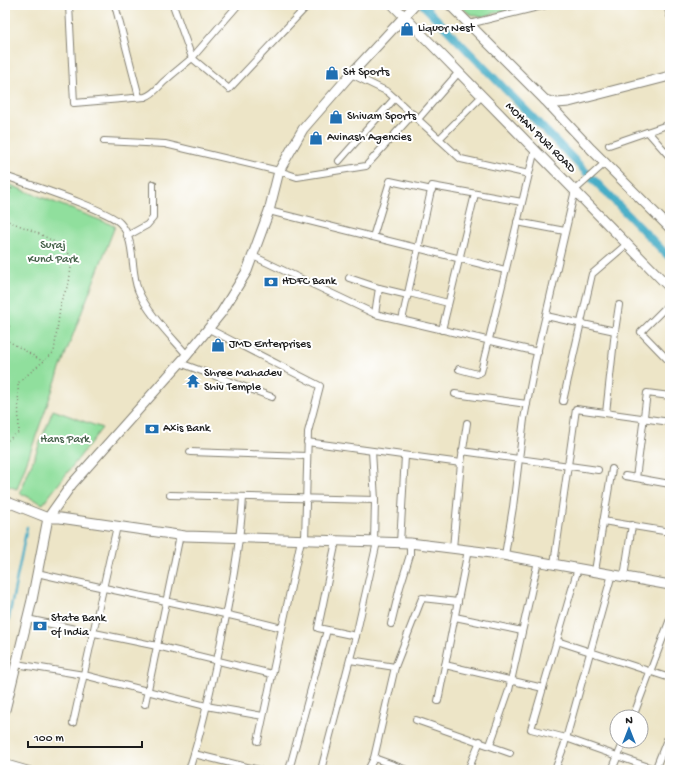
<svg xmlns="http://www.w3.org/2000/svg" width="675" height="775" font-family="'Gochi Hand',sans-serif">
<rect width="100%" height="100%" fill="#fff"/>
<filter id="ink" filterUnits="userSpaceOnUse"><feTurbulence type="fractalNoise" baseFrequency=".025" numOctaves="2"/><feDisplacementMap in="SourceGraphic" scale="8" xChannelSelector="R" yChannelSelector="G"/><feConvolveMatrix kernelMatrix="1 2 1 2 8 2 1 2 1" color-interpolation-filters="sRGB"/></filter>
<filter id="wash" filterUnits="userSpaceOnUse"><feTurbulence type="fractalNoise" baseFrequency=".012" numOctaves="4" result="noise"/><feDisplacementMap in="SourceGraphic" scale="16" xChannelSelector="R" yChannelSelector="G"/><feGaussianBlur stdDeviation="0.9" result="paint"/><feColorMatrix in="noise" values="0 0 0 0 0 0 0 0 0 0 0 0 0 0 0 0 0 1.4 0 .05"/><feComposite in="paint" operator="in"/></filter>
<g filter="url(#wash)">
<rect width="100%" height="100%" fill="#ede5c7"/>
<g fill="#90df9d" stroke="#567e5c">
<path d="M460,5H527L480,17L468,13Z"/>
<path d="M5,183L115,226L64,358L17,489L5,485Z"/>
<path d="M53,410L102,428L43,504L20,493Z"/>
</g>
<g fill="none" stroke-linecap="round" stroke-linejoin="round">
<path stroke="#47adc6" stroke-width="2.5" d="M5,637L27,527"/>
<path stroke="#47adc6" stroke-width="8" d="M423,5L670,258"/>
</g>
</g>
<g filter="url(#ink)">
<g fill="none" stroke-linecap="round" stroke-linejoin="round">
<g stroke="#848072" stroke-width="8">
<g id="street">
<path d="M69,5L74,103L145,97C156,93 159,85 167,79C175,72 184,65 192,58L173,5"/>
<path d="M115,5L139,97"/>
<path d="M238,5L192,58L229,89L308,5"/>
<path d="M667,5L670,16"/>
<path d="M469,24L546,5"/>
<path d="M351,74L388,92L461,159L529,174"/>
<path d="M418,119L459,72"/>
<path d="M648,132L670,157"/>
<path d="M439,139L482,96"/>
<path d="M104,141L165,144L279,171L297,177L366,166L413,114"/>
<path d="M609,145L670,124"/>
<path d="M339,161L395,98"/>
<path d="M5,176C27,184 107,209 120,223C136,240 130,269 138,290C148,314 170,335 187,355"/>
<path d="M269,211L505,270"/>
<path d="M517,222L565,231"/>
<path d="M127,236L147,225L153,218V184"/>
<path d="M373,237L390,181L432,190"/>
<path d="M253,256L375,314L538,352"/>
<path d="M349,278L379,288"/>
<path d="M409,293L448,303"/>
<path d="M670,303L641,332L670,362"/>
<path d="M375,314L379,288L408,295"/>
<path d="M546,316L615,331L606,413"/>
<path d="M402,320L432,186L522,202"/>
<path d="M209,329L320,386L308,432L305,540"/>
<path d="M442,330L475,194"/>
<path d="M615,331L619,305"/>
<path d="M180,363L272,397"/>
<path d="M459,369L477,374L481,372L535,149"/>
<path d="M455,394L527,404"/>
<path d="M563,401L592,274L627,244"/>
<path d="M307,442L461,463"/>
<path d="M372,451L375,500L374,542"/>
<path d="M462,451L598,470"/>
<path d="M190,452L307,456"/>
<path d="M625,476L670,484"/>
<path d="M636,478L647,393L670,396"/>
<path d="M170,495L375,500"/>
<path d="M603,521L670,532"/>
<path d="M336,541L318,628L356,636"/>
<path d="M400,543L405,456"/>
<path d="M453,548L461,463L467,423"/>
<path d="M505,555L513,507L524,419L535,362L575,190L606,162"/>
<path d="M554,564L576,409L670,422"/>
<path d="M578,568L531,729L566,738L657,770"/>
<path d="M595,571L612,469"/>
<path d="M37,573C118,592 201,607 282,628"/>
<path d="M624,577L632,525"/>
<path d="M455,617L522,631"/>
<path d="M27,619L157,646L272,674"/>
<path d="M391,624L400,587L410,555V543"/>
<path d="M557,641L670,678"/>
<path d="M350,660L395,667"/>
<path d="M16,664L84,675L206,706L263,716"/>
<path d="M445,665L543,688"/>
<path d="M438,701L468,550"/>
<path d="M145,704L180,535"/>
<path d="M633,717L670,619"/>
<path d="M416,720L510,753"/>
<path d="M73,723L117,526"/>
<path d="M258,741L301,540"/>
<path d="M490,745L509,690L538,561"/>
<path d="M194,754L259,770"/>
<path d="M374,758L407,770"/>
<path d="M5,763L29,770"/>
<path d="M189,770C202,730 211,688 220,646C230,597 240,547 243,497"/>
<path d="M289,770L327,630"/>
<path d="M321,770L356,636L377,542"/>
<path d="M368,770L374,758L395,667L422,598L458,602"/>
<path d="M468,770L480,741"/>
<path d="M555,770L564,746L612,574"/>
<path d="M612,770L624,741"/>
<path d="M655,770L670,732"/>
</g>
</g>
<g stroke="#848072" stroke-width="11">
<g id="secondary">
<path d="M393,5L670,288"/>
<path d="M450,5L545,100L557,103L569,102L670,76"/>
<path d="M545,100L591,149L670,228"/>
<path d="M5,501L48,518H60L185,536L410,543L491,553L670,585"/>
<path d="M5,710L32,600L48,518L72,484L187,355L221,313L247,271L269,211L279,171L303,129L351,74L415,5"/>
</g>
</g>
<g stroke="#848072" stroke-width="1.5" stroke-dasharray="1 3" stroke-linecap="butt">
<path d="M5,204L13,186"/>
<path d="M5,220C21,226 66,242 72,259L69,283L61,301L54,352L18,383L19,432L5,442"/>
<path d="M5,319L10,327L5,338"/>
<path d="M5,339L44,362"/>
</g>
<use href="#street" stroke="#fff" stroke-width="6"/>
<use href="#secondary" stroke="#fff" stroke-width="9"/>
</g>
</g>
<defs>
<g id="shop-bare" transform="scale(1.08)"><path d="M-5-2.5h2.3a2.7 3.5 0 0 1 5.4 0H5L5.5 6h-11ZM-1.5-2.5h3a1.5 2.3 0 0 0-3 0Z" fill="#1f6fb2" stroke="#fff" stroke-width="2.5" paint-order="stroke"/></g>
<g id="bank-bare" transform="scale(1.08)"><path d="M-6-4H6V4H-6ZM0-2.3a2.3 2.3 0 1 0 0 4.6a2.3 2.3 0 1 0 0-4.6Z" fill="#1f6fb2" stroke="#fff" stroke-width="2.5" paint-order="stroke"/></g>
<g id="temple-bare" transform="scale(1.08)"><path d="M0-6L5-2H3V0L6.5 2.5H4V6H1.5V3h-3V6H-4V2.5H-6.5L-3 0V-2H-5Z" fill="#1f6fb2" stroke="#fff" stroke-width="2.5" paint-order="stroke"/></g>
</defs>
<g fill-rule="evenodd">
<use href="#shop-bare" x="407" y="29"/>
<use href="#shop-bare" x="332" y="73"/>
<use href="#shop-bare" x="336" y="117"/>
<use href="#shop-bare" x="316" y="138"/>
<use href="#bank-bare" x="271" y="282"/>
<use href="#shop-bare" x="218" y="345"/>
<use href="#temple-bare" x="193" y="381"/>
<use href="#bank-bare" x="152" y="429"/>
<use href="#bank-bare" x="40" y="626"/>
</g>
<g text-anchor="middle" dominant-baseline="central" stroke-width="4" stroke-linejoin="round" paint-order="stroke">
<g font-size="12" fill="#1c1c1c" stroke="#fff" text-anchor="start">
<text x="418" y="29">Liquor Nest</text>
<text x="343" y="73">SH Sports</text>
<text x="347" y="117">Shivam Sports</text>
<text x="327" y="138">Avinash Agencies</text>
<text x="282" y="282">HDFC Bank</text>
<text x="229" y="345">JMD Enterprises</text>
<text x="204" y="374">Shree Mahadev<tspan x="204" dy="14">Shiv Temple</tspan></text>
<text x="163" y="429">Axis Bank</text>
<text x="51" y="619">State Bank<tspan x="51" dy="14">of India</tspan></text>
</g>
<g font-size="12" fill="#1c1c1c" stroke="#fff">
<text transform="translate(540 138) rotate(45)">MOHAN PURI ROAD</text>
</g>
<g font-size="12" fill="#456049" stroke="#fff">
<text x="53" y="246">Suraj<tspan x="53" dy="14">Kund Park</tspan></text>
<text x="65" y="440">Hans Park</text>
</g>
</g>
<rect width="675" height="775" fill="none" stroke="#fff" stroke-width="20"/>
<g transform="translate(629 729)"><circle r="19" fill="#ffffff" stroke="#a4a4a4"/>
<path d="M0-3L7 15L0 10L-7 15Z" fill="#1f6fb2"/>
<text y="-6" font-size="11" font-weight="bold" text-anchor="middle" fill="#1c1c1c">N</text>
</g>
<path d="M28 741v6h114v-6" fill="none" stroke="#1c1c1c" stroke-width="2"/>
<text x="34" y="741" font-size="12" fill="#1c1c1c" stroke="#ffffff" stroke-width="3" paint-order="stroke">100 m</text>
</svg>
